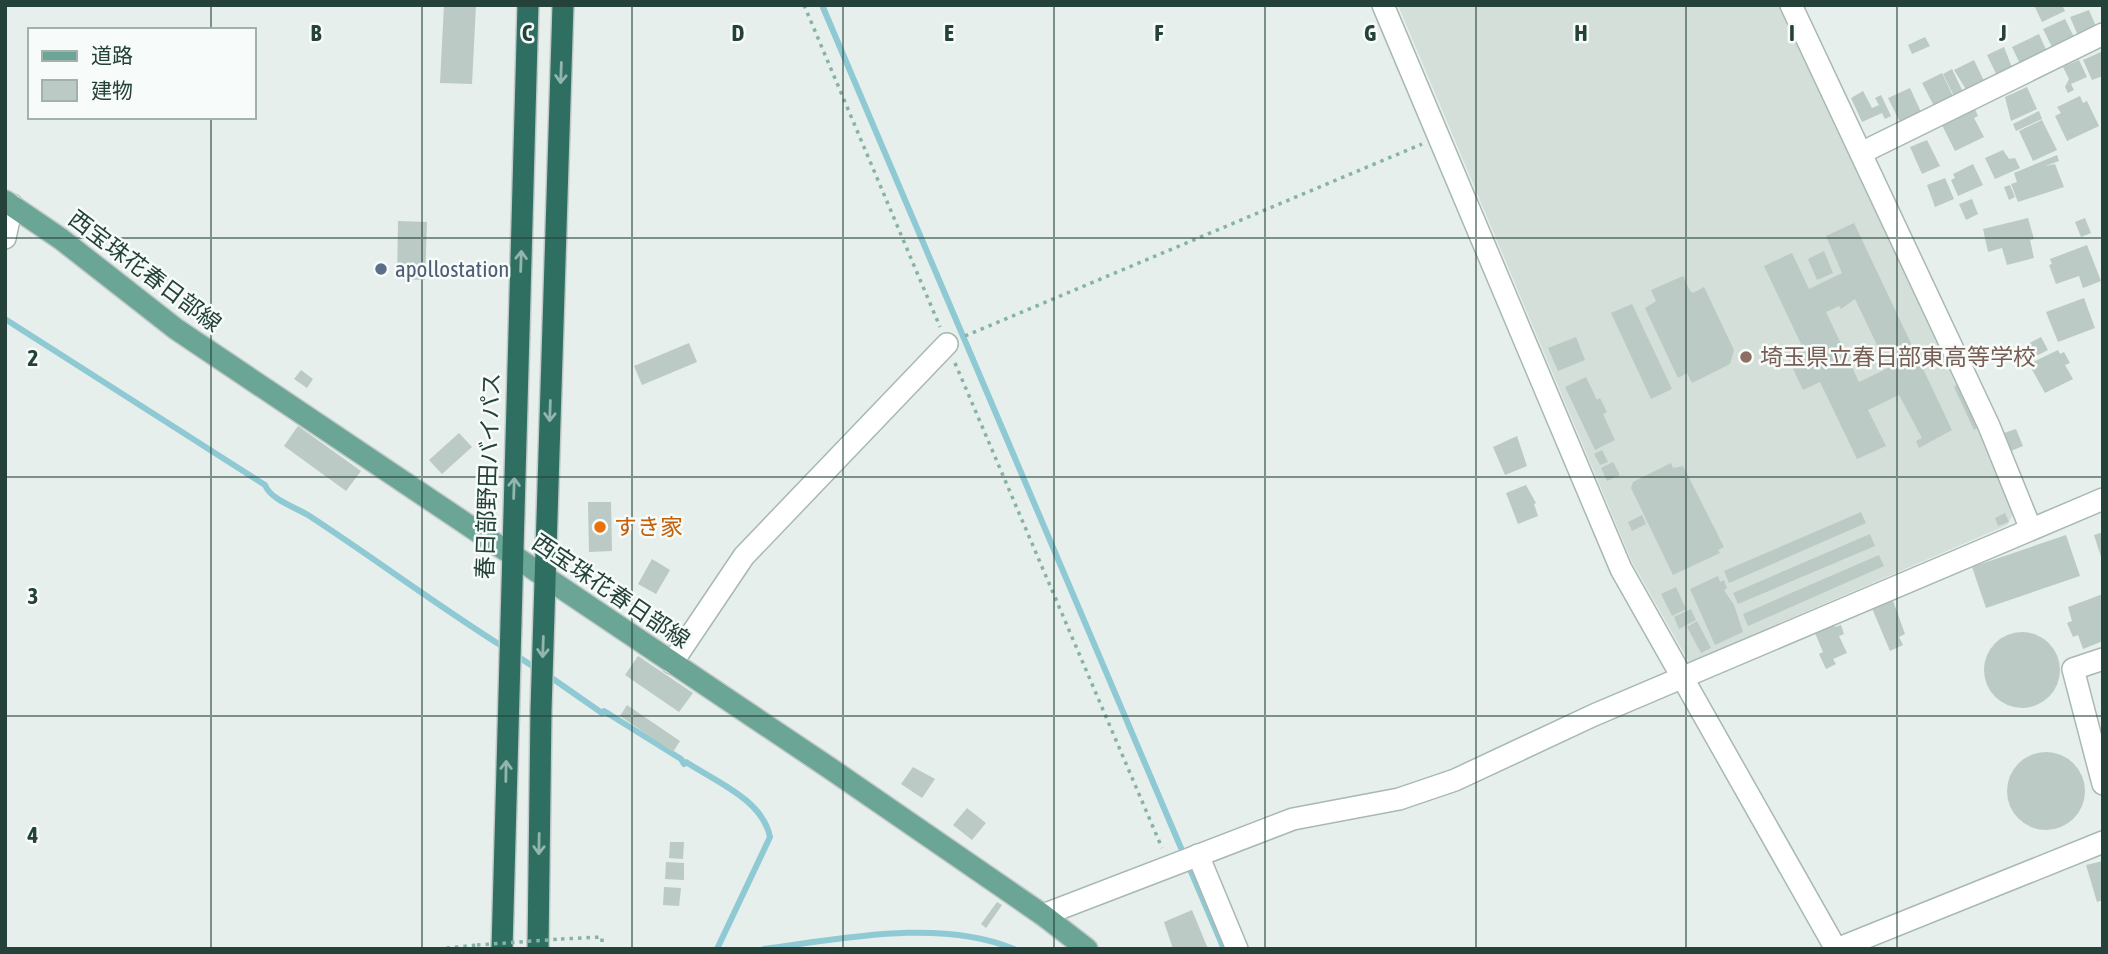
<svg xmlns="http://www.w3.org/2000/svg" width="2108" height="954" font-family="'Asap Condensed','Noto Sans JP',sans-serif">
<rect width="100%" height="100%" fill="#e6efeb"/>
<path fill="#d4dfda" d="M1398,5H1780L1978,427L2014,512L2007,525L1689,662L1632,562Z"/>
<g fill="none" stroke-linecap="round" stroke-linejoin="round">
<g stroke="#8ec9d4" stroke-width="6">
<path d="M822,5L1224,949"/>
<path d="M5,319L265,485C271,500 295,507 308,515C374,558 438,606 505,648"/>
<path d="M514,654L537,669"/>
<path d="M546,674L602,713L604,711L681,759L684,764L686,762C715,781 763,800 770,837L717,949"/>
<path d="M764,949C840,939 940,918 1014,949"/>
</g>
</g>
<g fill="#bbcac4" fill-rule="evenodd">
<path d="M444,5H476L472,84L440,83Z"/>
<path d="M2034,5H2062L2065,11L2042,22Z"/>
<path d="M2089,10L2097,29L2079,38L2070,17Z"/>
<path d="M2065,19L2075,39L2054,51L2043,29Z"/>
<path d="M2039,34L2047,52L2021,66L2012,47Z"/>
<path d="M1925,37L1930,46L1912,54L1908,45Z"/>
<path d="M2004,47L2013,70L1998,78L1987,55Z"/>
<path d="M2103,51V76L2092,80L2083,60Z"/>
<path d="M1974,60L1985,83L1967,91L1954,70Z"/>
<path d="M2079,60L2087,77L2071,84L2074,90L2068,93L2065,87L2069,79L2063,67Z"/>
<path d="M1952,69L1964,94L1955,98L1943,74Z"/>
<path d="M1942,73L1953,96L1934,106L1922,83Z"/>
<path d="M2027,87L2037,109L2011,121L2005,97Z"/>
<path d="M1910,88L1921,112L1901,124L1888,98Z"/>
<path d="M1863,91L1872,108L1879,105L1875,98L1881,95L1891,116L1885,119L1882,113L1862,122L1851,98Z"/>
<path d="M2080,96L2083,103L2087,101L2099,126L2067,141L2055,116L2061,113L2057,107Z"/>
<path d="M1974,107L1978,116L1974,118L1984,137L1955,151L1941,123Z"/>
<path d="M2039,111L2042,119L2016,131L2013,124Z"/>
<path d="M2042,120L2057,150L2033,161L2019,131Z"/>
<path d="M1927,140L1940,166L1922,174L1910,147Z"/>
<path d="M2003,150L2009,159L2015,158L2020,168L1995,179L1985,158Z"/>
<path d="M2057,155L2059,161L2045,166L2055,164L2064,187L2018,202L2011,184L2017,182L2014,173Z"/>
<path d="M1973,164L1983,185L1958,196L1951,180L1955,178L1953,174Z"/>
<path d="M1945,178L1954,199L1935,207L1927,185Z"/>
<path d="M2010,185L2015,197L2009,200L2004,187Z"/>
<path d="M1972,199L1978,214L1966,220L1959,204Z"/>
<path d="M2028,218L2034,239L2030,240L2034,258L2007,265L2002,248L1988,252L1983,229Z"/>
<path d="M2085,218L2091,233L2081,237L2075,222Z"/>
<path d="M398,221L427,222L425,280L397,279Z"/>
<path d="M1854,223L1952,430L1919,448L1916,441L1922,438L1899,395L1868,410L1886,446L1857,459L1820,382L1803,390L1785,352L1801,344L1764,266L1792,253L1809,289L1842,273L1826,236ZM1855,299L1888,368L1859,382L1826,312L1839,306L1841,309Z"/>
<path d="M2087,245L2101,281L2083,288L2079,276L2056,284L2049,265L2052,264L2050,259Z"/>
<path d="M1824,251L1833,273L1817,280L1808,259Z"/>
<path d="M1683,276L1690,291L1693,293L1704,287L1734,350L1730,364L1692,383L1687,373L1678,378L1645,308L1656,301L1651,290Z"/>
<path d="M2084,298L2095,328L2058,342L2046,312Z"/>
<path d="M1632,304L1672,389L1651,399L1611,313Z"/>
<path d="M1576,337L1585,360L1558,371L1548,348Z"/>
<path d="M2041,337L2048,350L2032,358L2026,345Z"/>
<path d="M689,343L697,362L642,385L634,366Z"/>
<path d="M2058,350L2060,354L2064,352L2070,363L2065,365L2073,379L2045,393L2029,364Z"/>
<path d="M301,370L313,379L307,388L294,379Z"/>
<path d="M1586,377L1597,400L1600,398L1607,412L1603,414L1615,440L1595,450L1565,387Z"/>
<path d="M1958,384L1979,427L1974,430L1954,387Z"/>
<path d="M298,426L361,471L346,491L284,446Z"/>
<path d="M2016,429L2023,446L2011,451L2004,433Z"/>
<path d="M459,433L472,447L442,474L429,460Z"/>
<path d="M1517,436L1527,466L1505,475L1493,447Z"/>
<path d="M1602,450L1608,462L1600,465L1594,454Z"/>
<path d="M1613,462L1620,475L1607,481L1601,468Z"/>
<path d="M1671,463L1673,468L1683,466L1724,547L1718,550L1720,553L1673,575L1631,488L1633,482Z"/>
<path d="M1526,485L1536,503L1534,504L1538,516L1518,524L1506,493Z"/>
<path d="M588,502H611L612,551L589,552Z"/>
<path d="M1861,512L1866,523L1729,583L1724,571Z"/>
<path d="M2005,513L2009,522L1998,526L1995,518Z"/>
<path d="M1642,515L1646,524L1632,531L1628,522Z"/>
<path d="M2103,532V560H2102L2094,535Z"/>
<path d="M1870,534L1875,546L1738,604L1733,593Z"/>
<path d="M2066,535L2080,576L1986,608L1972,567Z"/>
<path d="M1879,555L1884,566L1748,626L1743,614Z"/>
<path d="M652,559L670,570L656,594L638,584Z"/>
<path d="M1718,576L1720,582L1724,580L1727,588L1724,590L1734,605L1743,632L1715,645L1690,589Z"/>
<path d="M1676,587L1686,609L1672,616L1661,594Z"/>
<path d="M2103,594V641L2083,649L2078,635L2073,637L2067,623L2072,621L2068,607Z"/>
<path d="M1892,598L1905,634L1899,637L1903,645L1890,651L1871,606Z"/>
<path d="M1691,609L1696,620L1679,629L1674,617Z"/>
<path d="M1697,621L1711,648L1701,653L1687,627Z"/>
<path d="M1834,624L1835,627L1841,625L1844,634L1839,636L1847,653L1833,659L1836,664L1826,669L1819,654L1823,652L1815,633Z"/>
<circle cx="2022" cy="670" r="38"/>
<path d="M638,656L693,693L679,712L625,675Z"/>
<path d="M627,705L680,741L673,752L620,716Z"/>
<circle cx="2046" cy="791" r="39"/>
<path d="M913,767L935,779L922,798L901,784Z"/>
<path d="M967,808L986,823L972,840L953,825Z"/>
<path d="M670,842H684L683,859L669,858Z"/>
<path d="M2103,861V900L2097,902L2086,865Z"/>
<path d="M666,862L684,863V880L665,879Z"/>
<path d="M664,887L681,888L679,906L663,905Z"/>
<path d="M997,902L1002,905L986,928L981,924Z"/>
<path d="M1192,910L1208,949H1173L1164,922Z"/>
</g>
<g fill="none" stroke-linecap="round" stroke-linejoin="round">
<g stroke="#a8b8b2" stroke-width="24">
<g id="minor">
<path d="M1383,5L1621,569L1836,949"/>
<path d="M1791,5L1989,426L2030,527"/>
<path d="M1861,153L2103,34"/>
<path d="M5,238L12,205"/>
<path d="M2103,659L2073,669L2103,784"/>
<path d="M672,663L744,556L947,344"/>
<path d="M1198,855L1237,949"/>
<path d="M1043,915L1293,819L1399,799L1455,780L1594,715L2103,499"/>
<path d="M1837,949L2103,842"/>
</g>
</g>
<g stroke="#c2cac8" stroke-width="24">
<path id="major" d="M5,201L61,239L176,329L831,769L1043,915L1087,949"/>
</g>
<g stroke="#c2cac8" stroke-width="24">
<g id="highway">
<path d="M502,949L528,5"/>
<path d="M538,949L541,710L563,5"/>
</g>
</g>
<g stroke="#86b3a5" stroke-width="3.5" stroke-dasharray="3.5 5" stroke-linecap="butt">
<path d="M804,5L940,327"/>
<path d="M965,336L1422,144"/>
<path d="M955,363L1162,848"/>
<path d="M561,939L602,937V949"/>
<path d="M438,949L477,945"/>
</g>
<use href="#minor" stroke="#fff" stroke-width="21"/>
<use href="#major" stroke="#6aa596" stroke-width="21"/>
<use href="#highway" stroke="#2f6f62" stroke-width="21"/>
<path stroke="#86b3a5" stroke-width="3.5" stroke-dasharray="3.5 5" stroke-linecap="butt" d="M477,945L561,939"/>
</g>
<defs><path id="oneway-shaft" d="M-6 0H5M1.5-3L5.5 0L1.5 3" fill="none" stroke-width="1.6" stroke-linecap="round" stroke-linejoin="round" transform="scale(1.75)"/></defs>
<g stroke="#93b5ae">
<use href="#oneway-shaft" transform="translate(561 73) rotate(92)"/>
<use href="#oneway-shaft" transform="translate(521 261) rotate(-88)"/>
<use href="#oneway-shaft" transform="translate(550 411) rotate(92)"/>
<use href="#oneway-shaft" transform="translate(514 488) rotate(-88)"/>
<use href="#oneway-shaft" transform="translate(543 647) rotate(92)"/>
<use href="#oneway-shaft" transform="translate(506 771) rotate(-89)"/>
<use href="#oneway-shaft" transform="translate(539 844) rotate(91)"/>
</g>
<path fill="none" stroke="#24423a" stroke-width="2" stroke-opacity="0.55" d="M211,5V30M422,5V949M632,5V949M843,5V949M1054,5V949M1265,5V949M1476,5V949M1686,5V949M1897,5V949M211,117V949M5,238H2103M5,477H2103M5,716H2103"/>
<circle fill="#5c6f8a" stroke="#f7fbf9" stroke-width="2.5" cx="381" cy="269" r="7"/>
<circle fill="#8d6e63" stroke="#f7fbf9" stroke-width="2.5" cx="1746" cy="357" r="7"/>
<circle fill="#e8710a" stroke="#f7fbf9" stroke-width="2.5" cx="600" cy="527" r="7"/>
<g text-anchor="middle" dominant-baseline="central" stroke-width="5" stroke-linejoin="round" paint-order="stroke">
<g font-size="23" fill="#4e5e75" stroke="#f7fbf9" text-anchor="start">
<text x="395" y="269">apollostation</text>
</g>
<g font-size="23" fill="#24423a" stroke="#f7fbf9">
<text transform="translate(145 271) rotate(37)">西宝珠花春日部線</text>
<text transform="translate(488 476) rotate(-88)">春日部野田バイパス</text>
<text transform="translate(611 591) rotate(34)">西宝珠花春日部線</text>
</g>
<g font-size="23" fill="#785e54" stroke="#f7fbf9" text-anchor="start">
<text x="1760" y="357">埼玉県立春日部東高等学校</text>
</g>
<g font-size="23" fill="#c56008" stroke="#f7fbf9" text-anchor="start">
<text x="614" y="527">すき家</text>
</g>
</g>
<g font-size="23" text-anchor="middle" font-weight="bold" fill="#24423a" stroke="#f7fbf9" stroke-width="5" stroke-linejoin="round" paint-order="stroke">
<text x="316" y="41">B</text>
<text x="527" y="41">C</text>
<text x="738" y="41">D</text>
<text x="949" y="41">E</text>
<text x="1159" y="41">F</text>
<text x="1370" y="41">G</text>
<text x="1581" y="41">H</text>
<text x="1792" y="41">I</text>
<text x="2003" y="41">J</text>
<text x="33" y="366">2</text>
<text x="33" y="604">3</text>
<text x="33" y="843">4</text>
</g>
<rect width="2108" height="954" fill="none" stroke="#24423a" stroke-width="14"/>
<rect x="28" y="28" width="228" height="91" fill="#f7fbf9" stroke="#a3b1ad" stroke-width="2"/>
<rect x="42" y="51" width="35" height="10" fill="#6aa596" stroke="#a3b1ad" stroke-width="2"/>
<text x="91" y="63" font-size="21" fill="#24423a">道路</text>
<rect x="42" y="80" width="35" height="21" fill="#bbcac4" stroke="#a3b1ad" stroke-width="2"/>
<text x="91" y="98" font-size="21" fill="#24423a">建物</text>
</svg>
